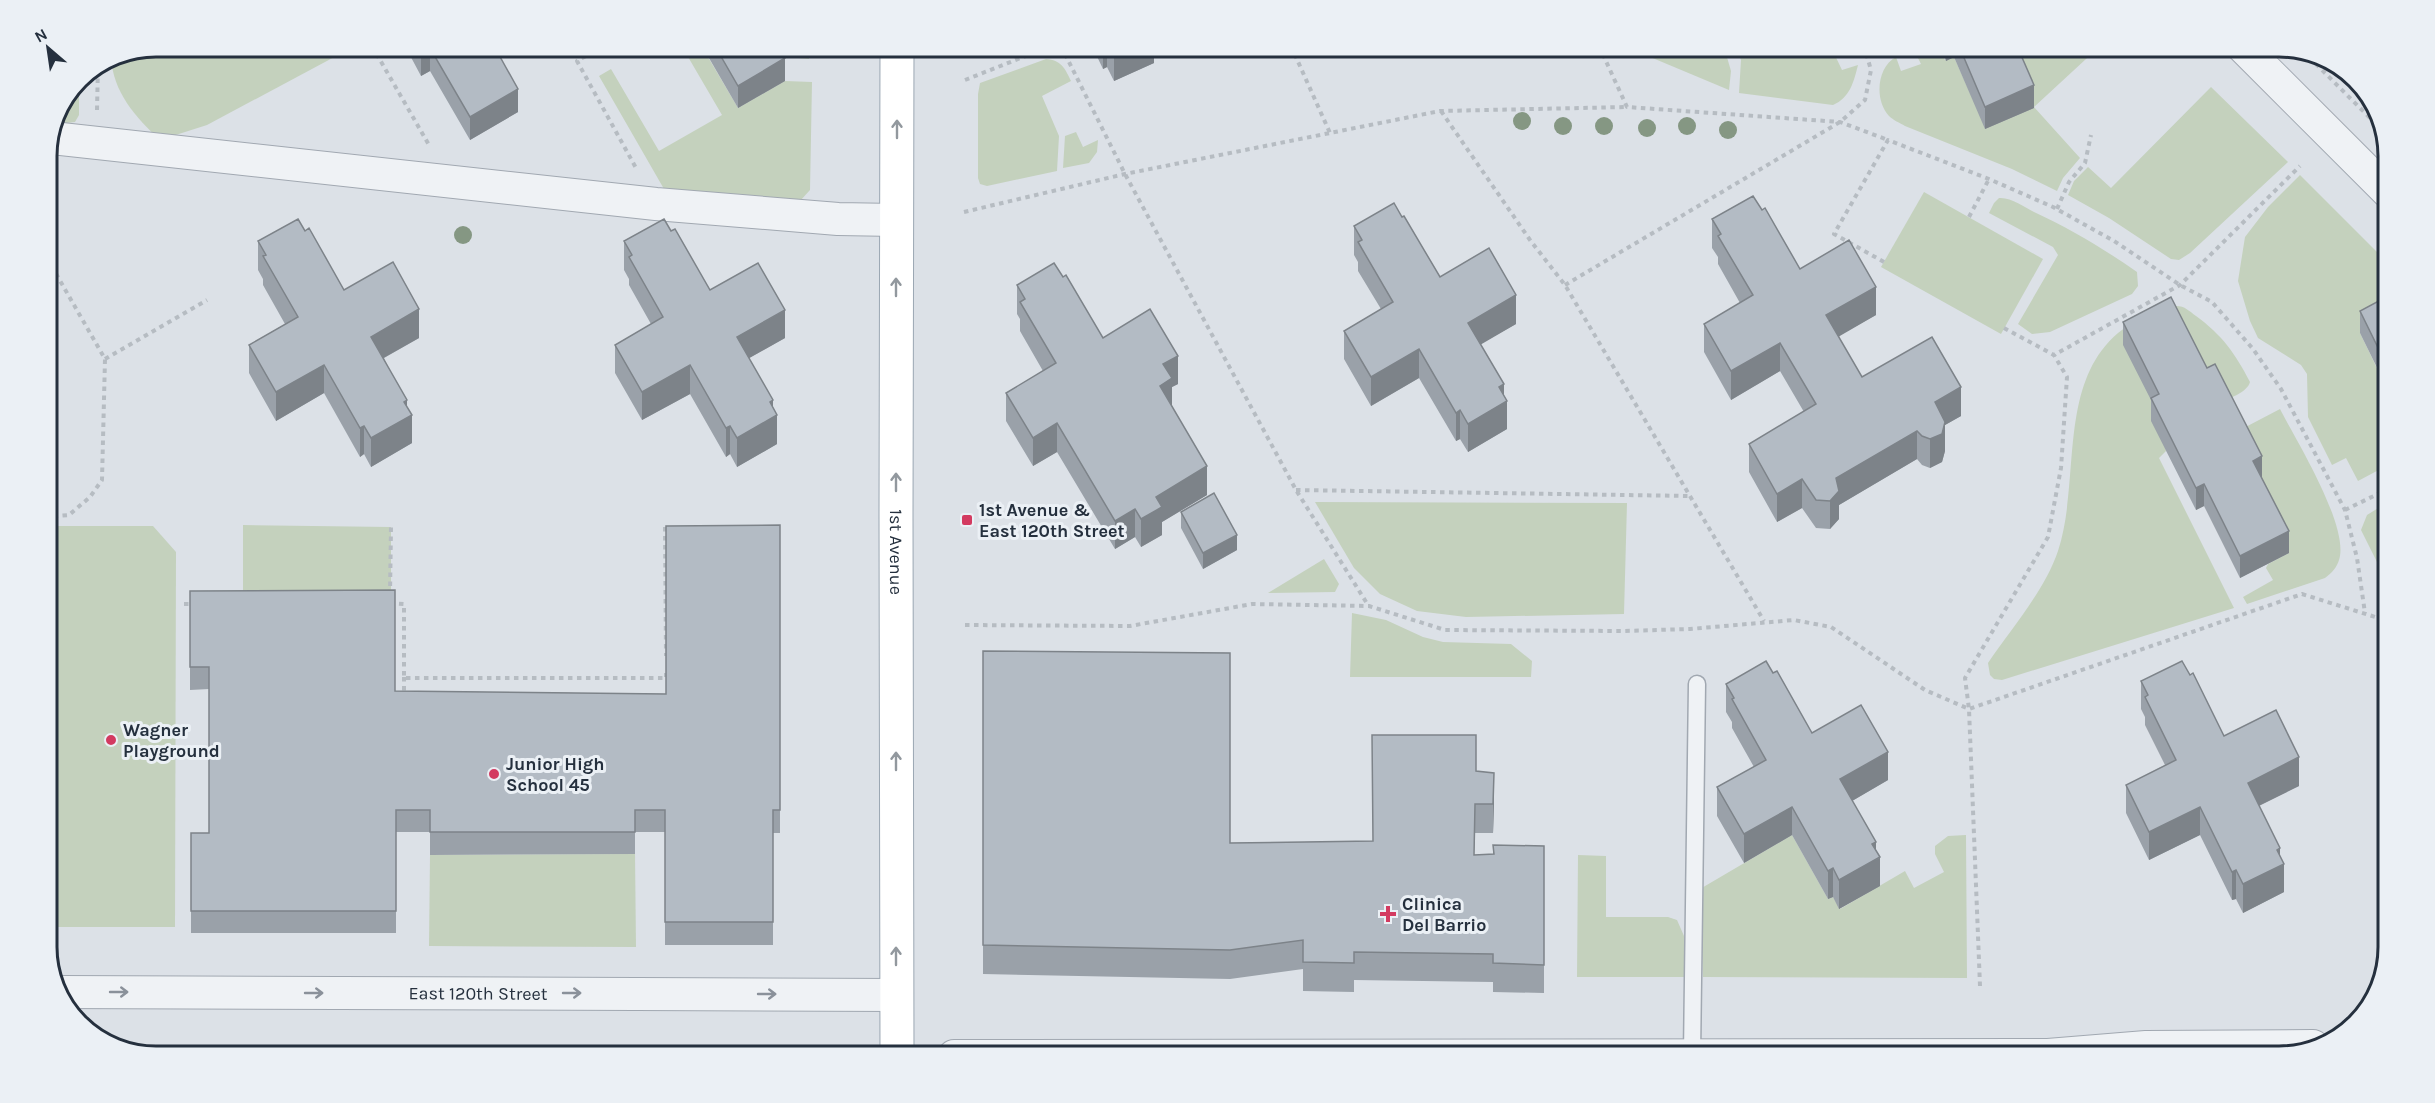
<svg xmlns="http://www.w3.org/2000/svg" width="2435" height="1103" font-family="Karla,sans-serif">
<rect width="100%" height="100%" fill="#dce1e7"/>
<g fill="#c4d1bd">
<path d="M156,46L353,47L207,125L160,140C135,117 113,92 111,57Z"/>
<path d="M689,47H702L738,108L785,81L812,82L810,190L800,201L664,189L599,76L611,69L659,151L722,115L684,50Z"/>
<path d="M791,47H809V59L798,58Z"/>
<path d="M1646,47H1724L1731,71L1729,90L1643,54Z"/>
<path d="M1736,47H1831L1842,70L1858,65C1854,81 1850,98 1833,105L1739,93L1741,60Z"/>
<path d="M1927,47H1939L1945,60L1954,57L1986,129L2007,47H2099L2034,107L2080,158L2063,178L2057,191L2012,169L1905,126C1900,123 1893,120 1889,116C1874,100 1877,67 1896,57L1901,71L1921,64L1915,52Z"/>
<path d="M1046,59C1061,60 1065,68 1071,81L1042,96L1059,136L1057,171L987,186L980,184L978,178V94L980,83Z"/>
<path d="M79,78V115L75,122L58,124Z"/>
<path d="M2211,87L2288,162L2190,253L2179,260L2171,259L2109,218L2068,195L2074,181L2088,167L2111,188Z"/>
<path d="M1076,132L1083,147L1098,140L1097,152L1089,163L1063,168L1065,136Z"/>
<path d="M2300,175L2388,263V319L2360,333L2388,391V465L2358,481L2346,458L2332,465L2308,417L2307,374L2301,365L2258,338L2250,321L2238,281L2245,237L2268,207Z"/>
<path d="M1924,192L2043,259L2001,334L1881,267Z"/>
<path d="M1999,198C2011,197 2024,207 2034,212C2071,229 2104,249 2137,272L2138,286L2132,294L2050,332L2032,334L2018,324L2058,255L2053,247L1989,213L1994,203Z"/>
<path d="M2176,306C2185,306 2189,311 2196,316C2222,335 2235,353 2250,382C2245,402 2178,412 2159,416L2166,451L2159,458L2234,608L2002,680L1994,679L1990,675L1988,663C2011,629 2045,590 2058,551C2081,481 2057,385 2118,333C2133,320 2157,313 2176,306Z"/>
<path d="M2280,409C2296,440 2350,527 2339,560C2337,567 2332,573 2325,578L2247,604L2243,597L2273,580L2266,568L2268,564L2289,553L2238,431Z"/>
<path d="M1315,502L1627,503L1624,614L1466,617L1417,611L1380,594L1354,568Z"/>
<path d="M2388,502V584L2361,530L2367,515Z"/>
<path d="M243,525L391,527V593L243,592Z"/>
<path d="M47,526H153L176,552L175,927H47Z"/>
<path d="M1324,559L1339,584L1335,592L1268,593Z"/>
<path d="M1352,613L1386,620L1423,637L1443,642L1511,644L1532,661L1531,677H1350Z"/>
<path d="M1792,835L1828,899L1833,897L1840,909L1905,871L1914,888L1944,872L1935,854V846L1948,836L1966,835L1967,978L1703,977L1700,889Z"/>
<path d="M635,854L636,947L429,946L430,855Z"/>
<path d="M1578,855L1606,856V917H1668L1677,920L1684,936V977H1577Z"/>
</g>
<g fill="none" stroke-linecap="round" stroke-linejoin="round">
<g stroke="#a1a8b1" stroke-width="19">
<path id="lane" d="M1692,1054L1697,684"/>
</g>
<g stroke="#a1a8b1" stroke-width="34">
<g id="street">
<path d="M2242,46L2388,192"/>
<path d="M52,138L656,204L838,219L896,220"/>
<path id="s1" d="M61,992L896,995"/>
<path d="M954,1056L2048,1055L2146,1047L2313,1046"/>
</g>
</g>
<g stroke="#9ba7b3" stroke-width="35">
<g id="primary">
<path id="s2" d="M897,46L896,515L897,1056"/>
</g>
</g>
<g stroke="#b6bcc2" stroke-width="4" stroke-dasharray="4.5 4.5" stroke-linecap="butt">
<path d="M372,46L429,145"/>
<path d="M596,46L598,49L577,61L636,168"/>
<path d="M1061,46L1125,174L1296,490L1368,605"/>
<path d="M1291,46L1330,133"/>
<path d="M1599,46L1627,107L1840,122L1888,140"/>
<path d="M2303,51L2381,129"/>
<path d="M1867,54L1883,46"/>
<path d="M965,80L1051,46"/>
<path d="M97,110L98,65"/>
<path d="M1441,111L1530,240L1565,285L1764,621"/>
<path d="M2057,209L2069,182L2085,163L2091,135"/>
<path d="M964,212L1125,174L1440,111L1627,107"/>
<path d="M1969,217L1989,179"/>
<path d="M47,258L105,359L102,480L90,497L69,515L47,517"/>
<path d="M1884,262L1834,234L1888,140L1989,179L2053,207L2114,241L2180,285L2212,302L2253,349L2281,389L2345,510L2357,558L2365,613"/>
<path d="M1565,285L1840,122L1865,100L1871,70L1864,46"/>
<path d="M2004,328L2054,355L2180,285L2300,166"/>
<path d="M105,359L207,300"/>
<path d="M1296,490L1691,496"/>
<path d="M2345,510L2388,489"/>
<path d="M665,527L666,656"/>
<path d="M390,595L391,527"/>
<path d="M390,603L404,604V678H666V673"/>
<path d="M184,604H193"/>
<path d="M965,625L1130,626L1252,604L1369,606L1445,630L1624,631L1690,629L1794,620L1831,627L1925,690L1969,709L2302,594L2388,621"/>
<path d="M404,677V693H407"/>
<path d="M1980,986L1969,709L1965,678L2048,537L2061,468L2067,377L2054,355"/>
</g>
<use href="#lane" stroke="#eff2f5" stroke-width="16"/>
<use href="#street" stroke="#eff2f5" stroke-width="32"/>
<use href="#primary" stroke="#fff" stroke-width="33"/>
</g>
<g fill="#859783">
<circle cx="1522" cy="121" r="9"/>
<circle cx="1563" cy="126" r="9"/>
<circle cx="1604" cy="126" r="9"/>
<circle cx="1687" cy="126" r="9"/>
<circle cx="1647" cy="128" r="9"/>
<circle cx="1728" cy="130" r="9"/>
<circle cx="463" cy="235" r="9"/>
</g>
<g fill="#9aa1a9">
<path d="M405,46H494L518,112L470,140L430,71L421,76Z"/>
<path d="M702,46H778L785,81L738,108Z"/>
<path d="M1092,46H1154V63L1114,81L1107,67L1103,69Z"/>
<path d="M1939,46H2017L2034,108L1985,129L1954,57L1946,61Z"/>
<path d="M1762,210L1800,269L1876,315L1838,336L1862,377L1961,416L1945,425V451L1942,462L1930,468L1922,465L1917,459L1839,505V519L1830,529L1816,528L1802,508L1777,522L1749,472V444L1804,412L1780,371L1731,400L1704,352V324L1740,303L1718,264V257L1712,248V219Z"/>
<path d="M1354,226L1516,324L1480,344L1504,395L1507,429L1468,452L1460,439L1456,441L1419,378L1371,406L1344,359V331L1381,309L1358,271V262L1354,255Z"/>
<path d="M258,241L344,290L419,338L384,358L407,407L412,443L371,467L364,454L360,457L324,393L276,421L249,373V345L285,324L263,285V279L258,270Z"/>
<path d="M624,241L710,290L785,338L749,358L773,408L777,444L737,467L730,454L726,457L690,394L642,420L615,373V345L651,324L629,285V279L624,270Z"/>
<path d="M1063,277L1103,338L1178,384L1172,387V406L1207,495L1162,522V535L1141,547L1135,537L1115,549L1057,452L1033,466L1006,421V393L1043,371L1020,331V319L1017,314V285Z"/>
<path d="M2388,296V411L2387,408V388L2360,333V311Z"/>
<path d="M2123,322L2262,478L2289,553L2240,578L2204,506L2196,510L2151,421V400L2123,345Z"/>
<path d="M1181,512L1237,550L1203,569L1181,528Z"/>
<path d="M780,525V833H773V945H665V832H635V854L430,855V832H396V933H191V833H209V689L190,690V591L395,691L666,694Z"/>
<path d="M983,651L1230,843L1373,841L1476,771L1494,802L1493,833H1475L1474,855L1493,854V845L1544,846V993L1493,992V982L1354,980V992L1303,991V969L1230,979L983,974Z"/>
<path d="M1773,673L1812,733L1888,780L1852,801L1876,850L1880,886L1839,909L1833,897L1828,899L1792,835L1744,863L1717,816V787L1754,767L1732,728V722L1726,712V684Z"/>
<path d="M2190,675L2224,736L2299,786L2259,806L2280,856L2284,892L2243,913L2236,899L2232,900L2200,835L2149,860L2126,813V785L2165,765L2145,725V717L2141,709V681Z"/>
</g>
<g fill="#7d8389">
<path d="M1103,46H1107V67L1103,69Z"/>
<path d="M1127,46H1154V63L1114,81V53Z"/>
<path d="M1946,46H1954V57L1946,61Z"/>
<path d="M430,48V71L421,76V53Z"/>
<path d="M785,58V81L738,108V86Z"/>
<path d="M2034,85V108L1985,129V107Z"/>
<path d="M518,89V112L470,140V117Z"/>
<path d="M1876,287V315L1826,344V315Z"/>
<path d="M1516,295V324L1468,352V323Z"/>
<path d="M55,308V337L47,342V313Z"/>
<path d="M419,309V338L371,365V337Z"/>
<path d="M785,310V338L737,365V337Z"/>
<path d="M1780,343V371L1731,400V371Z"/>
<path d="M1419,349V378L1371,406V377Z"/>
<path d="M1178,356V384L1172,387V407L1160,386L1163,364Z"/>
<path d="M324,365V393L276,421V392Z"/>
<path d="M690,365V394L642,420V392Z"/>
<path d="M1504,384V403L1507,401V429L1468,452V424L1499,387Z"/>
<path d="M1961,387V416L1945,425V451L1942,462L1930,468V439L1935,402Z"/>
<path d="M407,400V417L412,415V443L371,467V438L404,402Z"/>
<path d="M773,400V417L777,415V444L737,467V438L770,402Z"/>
<path d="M1460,410V439L1456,441V413Z"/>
<path d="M1057,423V452L1033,466V438Z"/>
<path d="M364,426V454L360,457V428Z"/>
<path d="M730,426V454L726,457V428Z"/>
<path d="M1917,431V459L1839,505V519L1830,529V501L1836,478Z"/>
<path d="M2262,456V479L2253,461Z"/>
<path d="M1207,466V495L1162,522V535L1141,547V519L1156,497Z"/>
<path d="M1802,479V508L1777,522V494Z"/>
<path d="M2204,484V506L2196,510V488Z"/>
<path d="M1135,509V537L1115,549V521Z"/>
<path d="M2289,531V553L2240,578V556Z"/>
<path d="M1237,535V550L1203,569V553Z"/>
<path d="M1888,752V780L1840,808V779Z"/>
<path d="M2299,757V786L2248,811V783Z"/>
<path d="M1494,773V802L1493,833V804Z"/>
<path d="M1792,807V835L1744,863V834Z"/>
<path d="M2200,807V835L2149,860V832Z"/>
<path d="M1876,842V860L1880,857V886L1839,909V880L1872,844Z"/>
<path d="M2280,848V866L2284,864V892L2243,913V884L2277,850Z"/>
<path d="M1833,868V897L1828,899V871Z"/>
<path d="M2236,870V899L2232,900V872Z"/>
</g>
<g fill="#b3bbc4" stroke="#7d8389" stroke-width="1.5">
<path d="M417,46H494L518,89L470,117L430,48L421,53Z"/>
<path d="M715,46H778L785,58L738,86Z"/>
<path d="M1111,46H1127L1114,53Z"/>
<path d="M1959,46H2017L2034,85L1985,107Z"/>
<path d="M1753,196L1762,210L1765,208L1800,269L1849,240L1876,287L1826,315L1862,377L1932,337L1961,387L1935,402L1945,422L1942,434L1930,439L1922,436L1917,431L1836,478L1839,491L1830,501L1816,500L1802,479L1777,494L1749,444L1816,404L1780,343L1731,371L1704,324L1753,295L1718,236L1721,234L1712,219Z"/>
<path d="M1394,203L1402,217L1404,216L1440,277L1489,248L1516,295L1468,323L1504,384L1499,387L1507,401L1468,424L1460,410L1456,413L1419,349L1371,377L1344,331L1393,302L1358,242L1362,240L1354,226Z"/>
<path d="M298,219L305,231L309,228L344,290L393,262L419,309L371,337L407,400L404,402L412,415L371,438L364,426L360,428L324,365L276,392L249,345L298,317L263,256L266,255L258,241Z"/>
<path d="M664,219L671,231L675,229L710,290L758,263L785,310L737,337L773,400L770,402L777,415L737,438L730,426L726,428L690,365L642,392L615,345L663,317L629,257L632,255L624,241Z"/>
<path d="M1054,263L1063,277L1066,275L1103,338L1150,309L1178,356L1163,364L1172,378L1160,386L1207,466L1156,497L1162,507L1141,519L1135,509L1115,521L1057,423L1033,438L1006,393L1056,363L1020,302L1025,299L1017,285Z"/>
<path d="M47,294L55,308L47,313Z"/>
<path d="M2388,296V368L2360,311Z"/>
<path d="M2171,297L2207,368L2215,364L2262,456L2253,461L2289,531L2240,556L2204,484L2196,488L2151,398L2159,394L2123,322Z"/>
<path d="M1214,493L1237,535L1203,553L1181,512Z"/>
<path d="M780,525V810H773V922H665V810H635V832H430V810H396V911H191V833H209V667H190V591L395,590V691L666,694V526Z"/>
<path d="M983,651L1230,653V843L1373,841L1372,735H1476V771L1494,773L1493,804H1475L1474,855L1494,854L1493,845L1544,846V965L1493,963V954L1354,952V963L1303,962V940L1230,950L983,945Z"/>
<path d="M1766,661L1773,673L1777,671L1812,733L1861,705L1888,752L1840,779L1876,842L1872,844L1880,857L1839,880L1833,868L1828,871L1792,807L1744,834L1717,787L1766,760L1732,699L1734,698L1726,684Z"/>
<path d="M2182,661L2190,675L2193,673L2224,736L2276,710L2299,757L2248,783L2280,848L2277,850L2284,864L2243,884L2236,870L2232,872L2200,807L2149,832L2126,785L2176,760L2145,697L2148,695L2141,681Z"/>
</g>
<defs><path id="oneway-shaft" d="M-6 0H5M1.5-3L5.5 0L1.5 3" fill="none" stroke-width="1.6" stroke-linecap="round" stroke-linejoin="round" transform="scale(1.5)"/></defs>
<g stroke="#92989e">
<use href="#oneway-shaft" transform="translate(897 129) rotate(-90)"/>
<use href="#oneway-shaft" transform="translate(896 287) rotate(-90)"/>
<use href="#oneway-shaft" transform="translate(896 482) rotate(-90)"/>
<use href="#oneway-shaft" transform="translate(896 761) rotate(-90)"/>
<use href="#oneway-shaft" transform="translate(896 956) rotate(-90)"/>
</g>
<g stroke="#8a919a">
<use href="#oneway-shaft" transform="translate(119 992)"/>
<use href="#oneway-shaft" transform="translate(314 993)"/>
<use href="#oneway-shaft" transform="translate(572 993)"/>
<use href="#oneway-shaft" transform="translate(767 994)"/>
</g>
<g fill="#d33a60" stroke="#ebf0f5" stroke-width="2">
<rect x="961" y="514" width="12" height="12" rx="3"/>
<circle cx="111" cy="740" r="6"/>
<circle cx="494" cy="774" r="6"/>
<path d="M1385 905h6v6h6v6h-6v6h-6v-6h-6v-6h6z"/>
</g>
<g text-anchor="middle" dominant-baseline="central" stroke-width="6" stroke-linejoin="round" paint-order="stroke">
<g font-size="18" font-weight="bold" fill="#25303e" stroke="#ebf0f5" text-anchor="start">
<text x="979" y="510">1st Avenue &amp;<tspan x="979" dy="21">East 120th Street</tspan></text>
<text x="123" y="730">Wagner<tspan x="123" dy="21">Playground</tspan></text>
<text x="506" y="764">Junior High<tspan x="506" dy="21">School 45</tspan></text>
<text x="1402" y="904">Clinica<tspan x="1402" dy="21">Del Barrio</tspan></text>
</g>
<g font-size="18" fill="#25303e" stroke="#ebf0f5">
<text stroke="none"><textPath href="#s2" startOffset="506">1st Avenue</textPath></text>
<text stroke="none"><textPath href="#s1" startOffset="417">East 120th Street</textPath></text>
</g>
</g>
<path d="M0 0H2435V1103H0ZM156 57H2279A99 99 0 0 1 2378 156V947A99 99 0 0 1 2279 1046H156A99 99 0 0 1 57 947V156A99 99 0 0 1 156 57Z" fill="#ebf0f5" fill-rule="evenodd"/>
<path fill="none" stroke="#25303e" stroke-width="3" d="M156 57H2279A99 99 0 0 1 2378 156V947A99 99 0 0 1 2279 1046H156A99 99 0 0 1 57 947V156A99 99 0 0 1 156 57Z"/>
<g transform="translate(48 48) rotate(331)" stroke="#ebf0f5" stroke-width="4.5" paint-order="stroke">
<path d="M0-4.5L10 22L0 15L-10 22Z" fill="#25303e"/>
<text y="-9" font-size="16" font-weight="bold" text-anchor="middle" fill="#25303e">N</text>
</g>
</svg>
